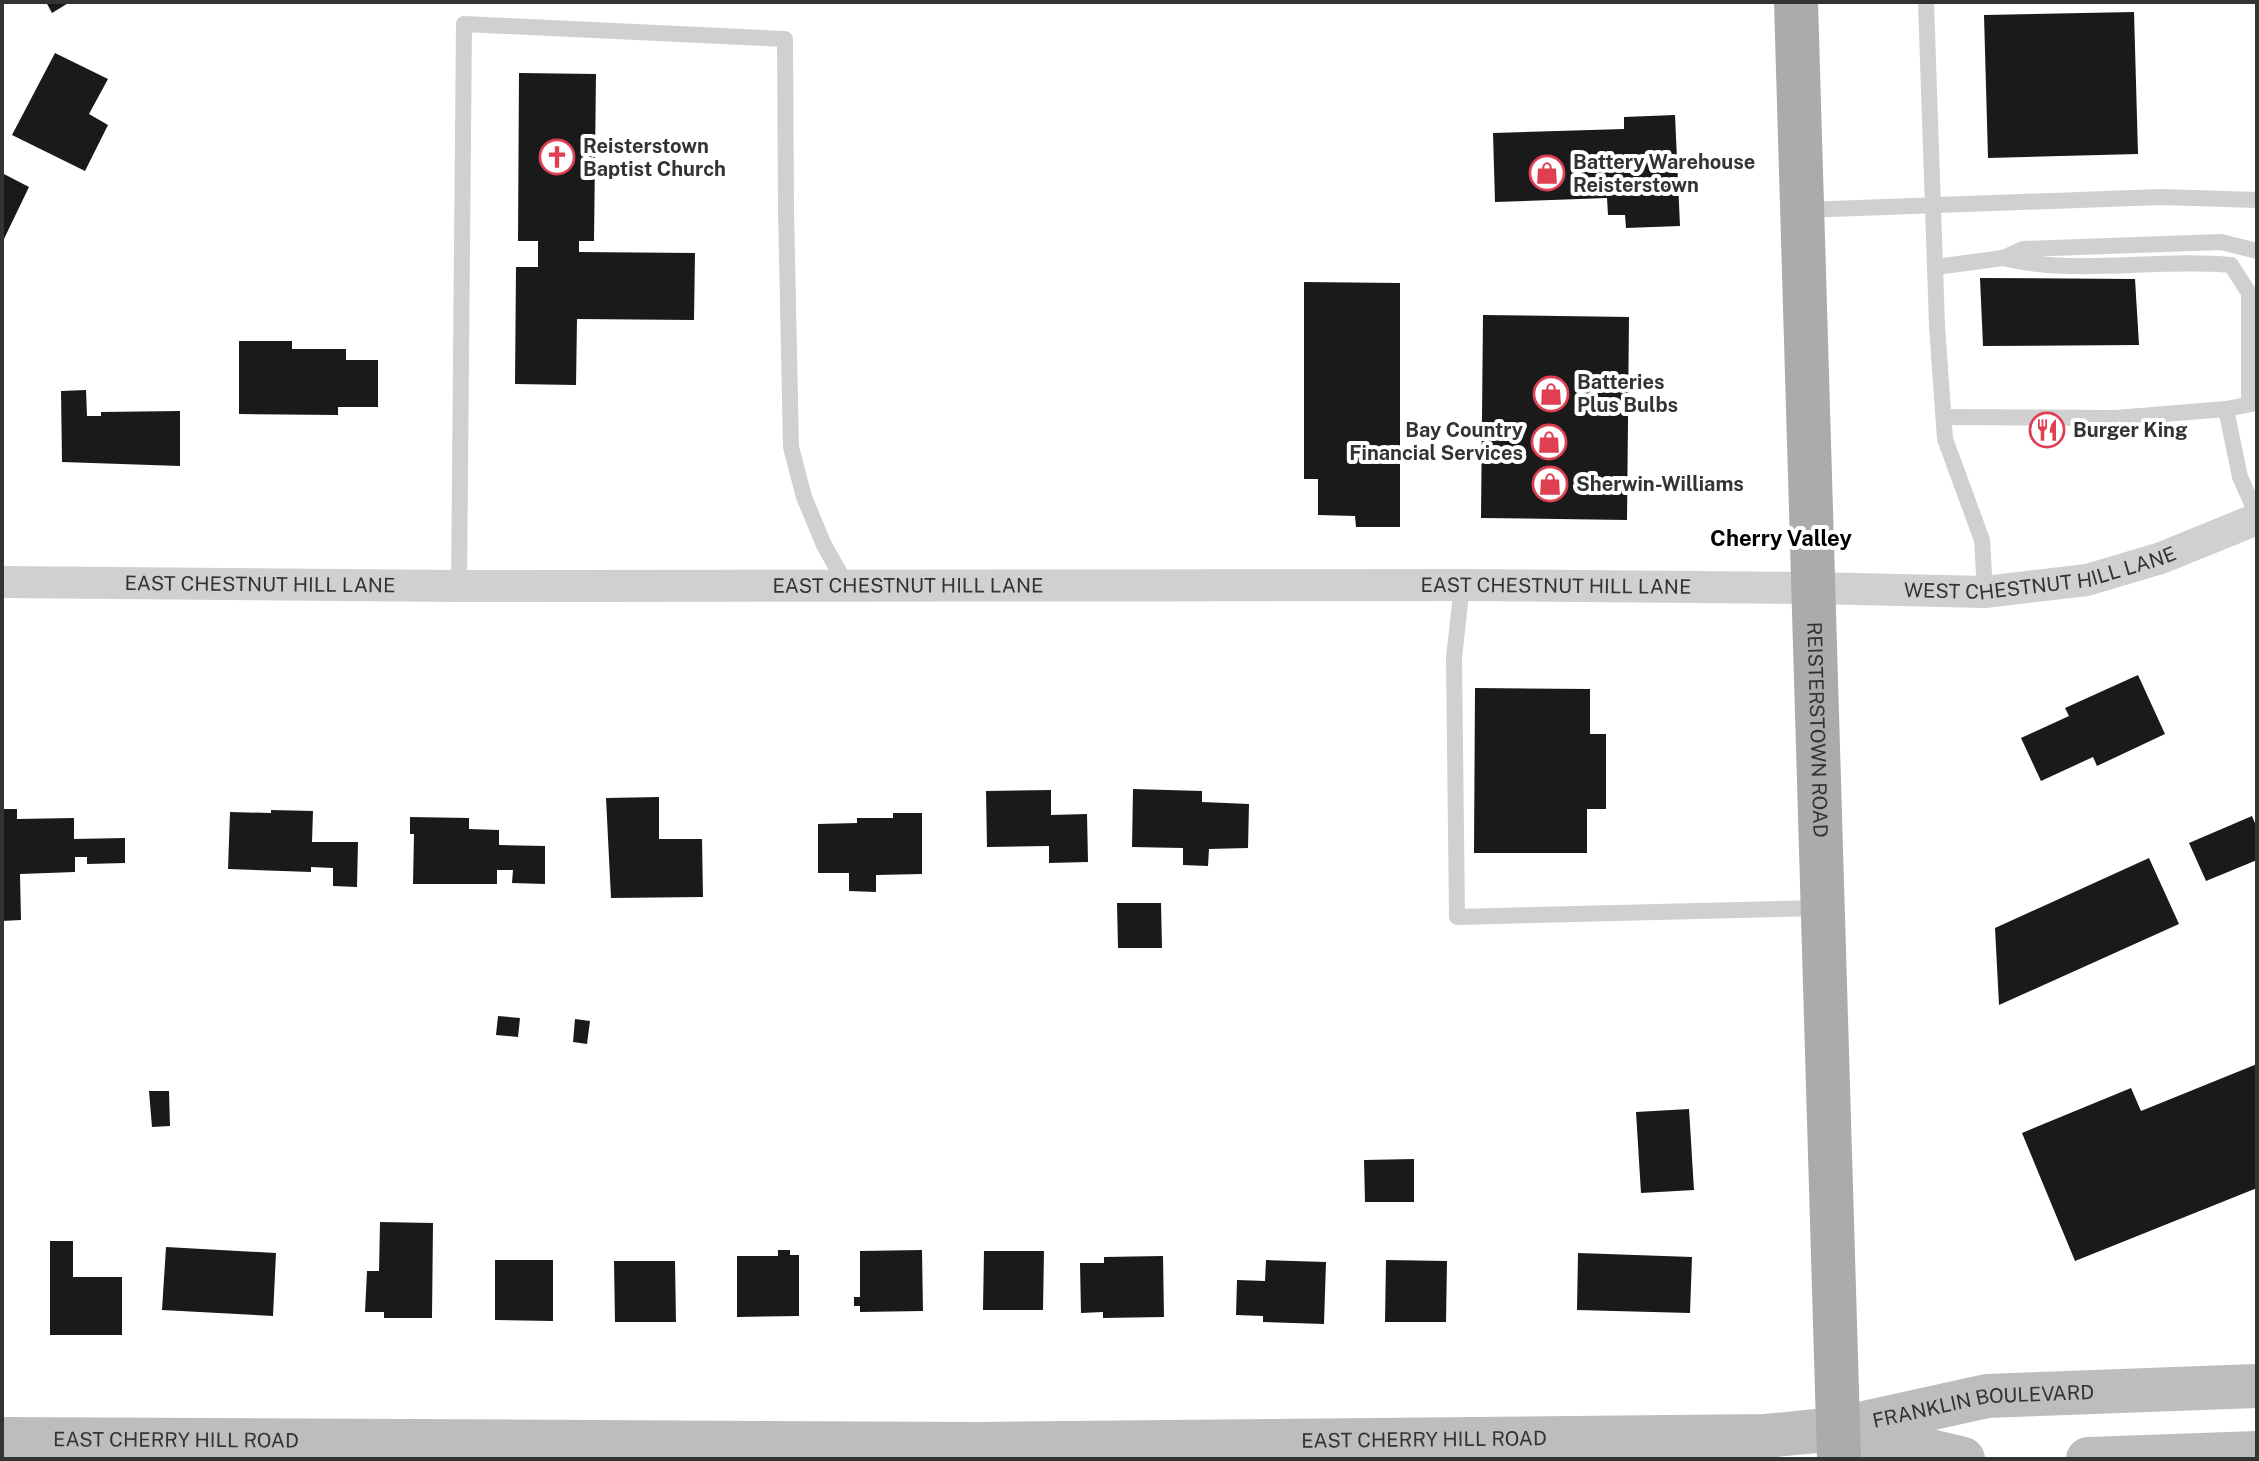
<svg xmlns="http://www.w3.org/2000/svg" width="2259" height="1461" font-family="'Public Sans',sans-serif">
<rect width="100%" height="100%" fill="#fff"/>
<g fill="#1a1a1a">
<path d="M46,2H70L52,13Z"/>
<path d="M2134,12L2138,154L1988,158L1984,15Z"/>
<path d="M55,53L108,79L89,114L108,125L85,171L12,135Z"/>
<path d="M519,73L596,74L594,241H579V252L695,253L694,320L577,319L576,385L515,384L516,267H538V241H518Z"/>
<path d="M1675,115L1680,226L1626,228L1625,215H1608L1607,198L1495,202L1493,133L1624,129V117Z"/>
<path d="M2,173L29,187L2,243Z"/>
<path d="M1980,278L2135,279L2139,345L1983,346Z"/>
<path d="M1304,282L1400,283V527H1356L1355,516L1318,515V479H1304Z"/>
<path d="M1483,315L1629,317L1627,520L1481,518Z"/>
<path d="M239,341H292V349H346V360H378V407H338V415L239,414Z"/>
<path d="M86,390L87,416H101V412L180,411V466L62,462L61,391Z"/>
<path d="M2138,675L2165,734L2097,766L2093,757L2041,781L2021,738L2069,716L2065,708Z"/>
<path d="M1475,688L1590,689V734H1606V809H1587V853H1474Z"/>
<path d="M1133,789L1202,791V802L1249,804L1248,848L1209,849L1208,866L1183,865V848L1132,847Z"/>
<path d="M1051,790V815L1087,814L1088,862L1049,863V846L987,847L986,791Z"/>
<path d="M659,797V839H702L703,897L611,898L606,798Z"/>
<path d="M2,809H17V819L74,818V839L125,838V863L87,864V857H75V872L20,874L21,920L2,921Z"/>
<path d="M271,810L313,811L312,842H358L357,887L333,886V868L311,867V872L228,869L230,812L271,813Z"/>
<path d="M893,813H922V874L876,875V892L849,891V873H818V824L857,823V818H893Z"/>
<path d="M2252,816L2257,828V860L2206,881L2189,843Z"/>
<path d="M410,817L469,818V829L499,830V845L545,846V884L512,883L513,870H497V884H413L414,834H410Z"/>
<path d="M2149,858L2179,924L1999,1005L1995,928Z"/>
<path d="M1117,903H1161L1162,948H1118Z"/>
<path d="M498,1016L520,1018L518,1037L496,1035Z"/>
<path d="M575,1019L590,1021L587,1044L573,1042Z"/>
<path d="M2257,1064V1188L2075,1261L2022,1133L2131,1088L2141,1111Z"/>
<path d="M149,1091H169L170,1126L152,1127Z"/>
<path d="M1689,1109L1694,1190L1641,1193L1636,1112Z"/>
<path d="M1414,1159V1202H1365L1364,1160Z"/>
<path d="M380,1222L433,1223L432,1318H384V1312H365L367,1271H379Z"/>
<path d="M50,1241H73V1277H122V1335H50Z"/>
<path d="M166,1247L276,1253L273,1316L162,1310Z"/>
<path d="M778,1250H790V1255H799V1316L737,1317V1256H778Z"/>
<path d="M922,1250L923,1311L860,1312V1306H854V1297H860V1251Z"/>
<path d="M984,1251H1044L1043,1310H983Z"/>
<path d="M1578,1253L1692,1257L1690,1313L1577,1310Z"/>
<path d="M1163,1256L1164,1317L1103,1318V1312L1081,1313L1080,1263H1104V1257Z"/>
<path d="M495,1260H553V1321L495,1320Z"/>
<path d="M1266,1260L1326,1262L1324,1324L1263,1322V1316L1236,1315L1237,1280L1265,1281Z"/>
<path d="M1386,1260L1447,1261L1446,1322H1385Z"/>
<path d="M614,1261H675L676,1322H615Z"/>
</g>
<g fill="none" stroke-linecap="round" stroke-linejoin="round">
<g stroke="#d0d0d0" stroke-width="16">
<path d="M1926,2L1937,326L1945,439L1982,540L1985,592"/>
<path d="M1803,210L2161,197L2257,200"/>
<path d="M2003,258C2075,276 2156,258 2231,265L2249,293V404"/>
<path d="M1936,267L2003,258L2023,249L2221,242L2257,251"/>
<path d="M2226,409L2240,477L2257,515"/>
<path d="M1944,417L2116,418L2226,409L2257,403"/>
<path d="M1462,585L1454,658L1457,917L1820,908"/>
<path d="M459,586L464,24L785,39L786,210L791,447L804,497L824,545L847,586"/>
</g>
<path stroke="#d0d0d0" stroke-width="32" id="s1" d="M2,582L459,586L1462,585L1813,588L1985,592L2087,580L2161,558L2257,519"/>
<g stroke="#bdbdbd" stroke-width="44">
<path d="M1847,1431L1963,1459"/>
<path id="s2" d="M2,1439L979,1444L1765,1436L1837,1429L1987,1396L2257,1386"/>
<path d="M2088,1459L2257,1453"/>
</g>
<path stroke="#ababab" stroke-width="44" id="s3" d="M1796,2L1839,1459"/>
</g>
<defs>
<g id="church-ring" transform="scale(1.8)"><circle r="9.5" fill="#fff" stroke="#e03f52" stroke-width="1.5"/><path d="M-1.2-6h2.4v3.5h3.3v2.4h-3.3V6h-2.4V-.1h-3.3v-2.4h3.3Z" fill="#e03f52"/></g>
<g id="shop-ring" transform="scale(1.8)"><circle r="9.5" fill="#fff" stroke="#e03f52" stroke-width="1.5"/><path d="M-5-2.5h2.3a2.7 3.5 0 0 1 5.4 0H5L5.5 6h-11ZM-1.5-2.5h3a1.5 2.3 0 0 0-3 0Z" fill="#e03f52"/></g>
<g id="restaurant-ring" transform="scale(1.8)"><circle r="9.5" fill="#fff" stroke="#e03f52" stroke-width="1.5"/><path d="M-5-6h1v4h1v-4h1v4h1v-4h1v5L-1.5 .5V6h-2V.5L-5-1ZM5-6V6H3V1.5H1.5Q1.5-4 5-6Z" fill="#e03f52"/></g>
</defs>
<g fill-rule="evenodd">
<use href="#church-ring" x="557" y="157"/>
<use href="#shop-ring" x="1547" y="173"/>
<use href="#shop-ring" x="1551" y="394"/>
<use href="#restaurant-ring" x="2047" y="430"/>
<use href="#shop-ring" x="1549" y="442"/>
<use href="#shop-ring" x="1550" y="484"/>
</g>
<g text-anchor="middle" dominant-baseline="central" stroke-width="8" stroke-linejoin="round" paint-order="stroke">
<g font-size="20" font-weight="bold" fill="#333" stroke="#fff" text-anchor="start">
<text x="583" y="146">Reisterstown<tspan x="583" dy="23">Baptist Church</tspan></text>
<text x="1573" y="162">Battery Warehouse<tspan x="1573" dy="23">Reisterstown</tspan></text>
<text x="1577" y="382">Batteries<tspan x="1577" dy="23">Plus Bulbs</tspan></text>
<text x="1523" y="430" text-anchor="end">Bay Country<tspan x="1523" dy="23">Financial Services</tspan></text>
<text x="2073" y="430">Burger King</text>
<text x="1576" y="484">Sherwin-Williams</text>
</g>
<g font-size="20" fill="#333" stroke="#fff">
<text stroke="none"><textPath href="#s1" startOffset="2040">WEST CHESTNUT HILL LANE</textPath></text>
<text stroke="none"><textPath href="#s1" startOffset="258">EAST CHESTNUT HILL LANE</textPath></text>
<text stroke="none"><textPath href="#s1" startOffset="906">EAST CHESTNUT HILL LANE</textPath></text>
<text stroke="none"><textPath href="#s1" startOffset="1554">EAST CHESTNUT HILL LANE</textPath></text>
<text stroke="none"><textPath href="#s3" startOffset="728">REISTERSTOWN ROAD</textPath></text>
<text stroke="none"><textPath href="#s2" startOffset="1984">FRANKLIN BOULEVARD</textPath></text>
<text stroke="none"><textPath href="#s2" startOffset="1422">EAST CHERRY HILL ROAD</textPath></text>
<text stroke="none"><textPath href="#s2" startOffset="174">EAST CHERRY HILL ROAD</textPath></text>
</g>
<g font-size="22" font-weight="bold" fill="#000" stroke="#fff">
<text x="1781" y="538">Cherry Valley</text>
</g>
</g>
<rect width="2259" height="1461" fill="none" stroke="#333333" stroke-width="8"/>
</svg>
